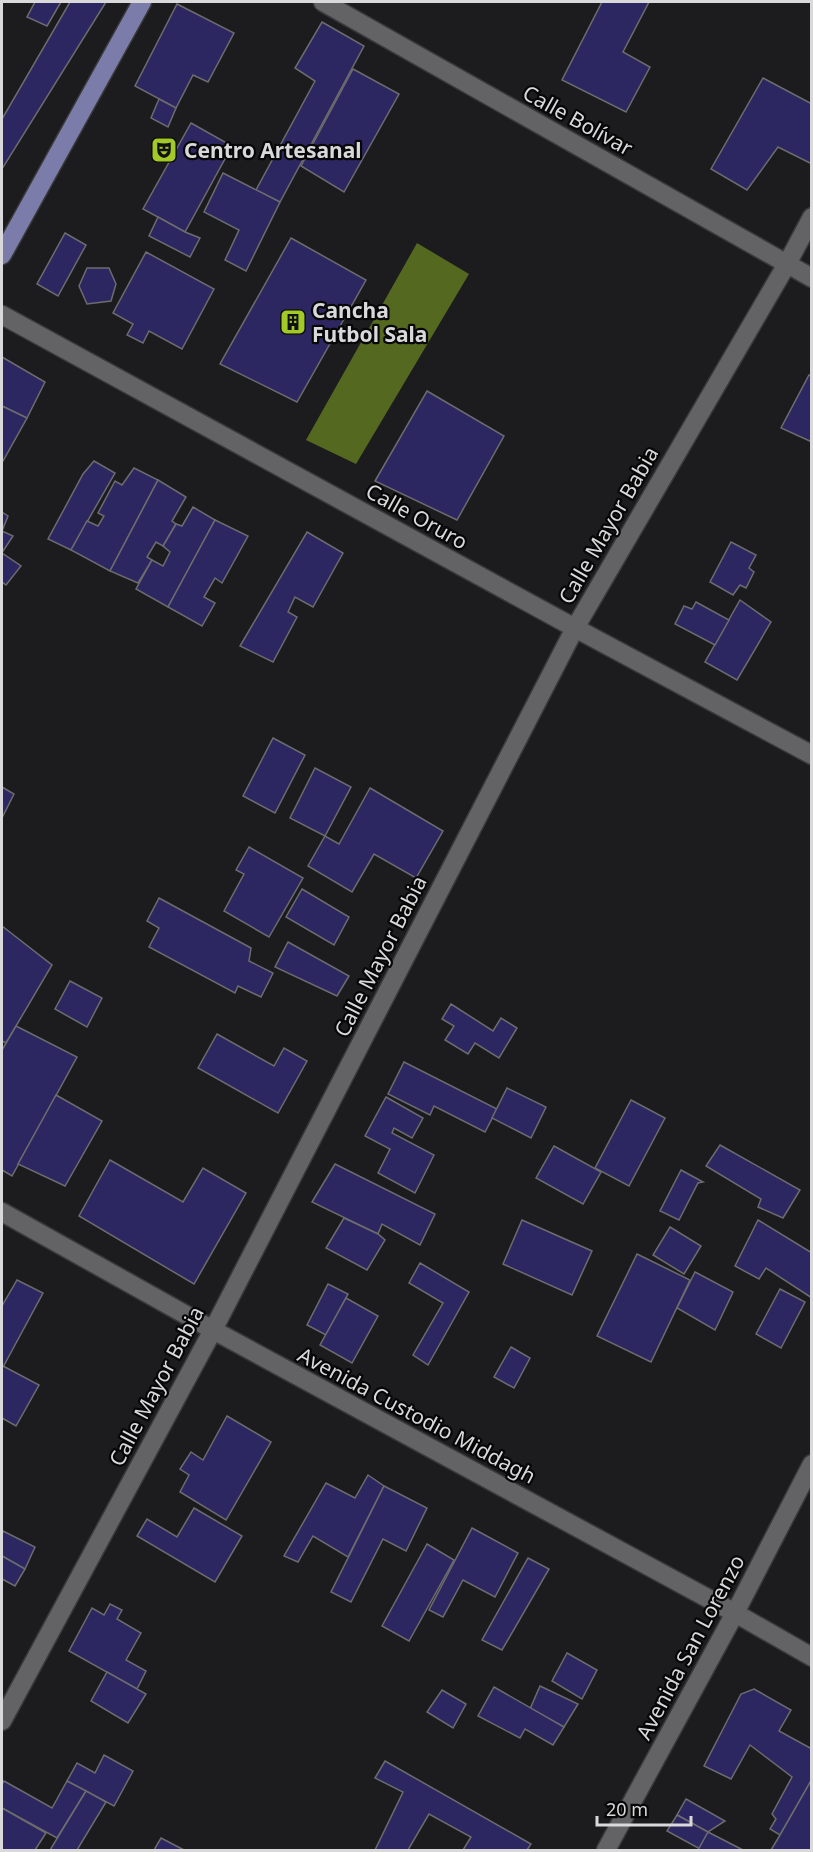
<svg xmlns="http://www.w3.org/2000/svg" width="813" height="1852" font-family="'Noto Sans',sans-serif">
<rect width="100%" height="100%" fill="#1c1c1f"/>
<path fill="#546820" d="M417,243L469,274L356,464L306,440Z"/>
<g fill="#2c2761" stroke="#6c6c6f" stroke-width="1.5">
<path d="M35,2H61L47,26L27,17Z"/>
<path d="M70,2H106L2,169V119Z"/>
<path d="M602,2H649L623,52L650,67L626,112L562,80Z"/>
<path d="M177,4L234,33L208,82L193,75L176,108L135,86Z"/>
<path d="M322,22L364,46L280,202L256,190L315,81L295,68Z"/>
<path d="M353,69L399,94L344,192L301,166Z"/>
<path d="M763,78L812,104V164L778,147L747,190L711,169Z"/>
<path d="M159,99L176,108L168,127L151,118Z"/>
<path d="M191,123L232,146L185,232L143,209Z"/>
<path d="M223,173L280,202L246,271L225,260L239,230L204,212Z"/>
<path d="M158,217L185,232L200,238L190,257L149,236Z"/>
<path d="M65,233L86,245L58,296L37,284Z"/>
<path d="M291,238L366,280L297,402L220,364Z"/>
<path d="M146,252L214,289L182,349L149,331L143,343L127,335L133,324L113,313Z"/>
<path d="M87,268H109L116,284L111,301L87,304L79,286Z"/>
<path d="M2,357L45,382L27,418L2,406Z"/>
<path d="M809,375L812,376V442L781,428Z"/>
<path d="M427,391L504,436L457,520L375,481Z"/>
<path d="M2,406L27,418L3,461H2Z"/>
<path d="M94,461L115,473L71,550L48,539L83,474Z"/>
<path d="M134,468L158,480L110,571L71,550L87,521L98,526L104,516L98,513L115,481L122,485Z"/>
<path d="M158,480L186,497L172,521L176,524L163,546L156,542L147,557L152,560L138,583L110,571Z"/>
<path d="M193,507L215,520L168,607L136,589L152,560L163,566L170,552L163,546L176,524L182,526Z"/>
<path d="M2,512L8,516L2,531L13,536L3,551L2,550Z"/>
<path d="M215,520L248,536L222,583L215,578L204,597L215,603L202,626L168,607Z"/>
<path d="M307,532L343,553L313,607L295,597L288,612L297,617L273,662L240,646Z"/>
<path d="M731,542L756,555L749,568L754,572L746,588L740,585L733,595L710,582Z"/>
<path d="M2,553L21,566L6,585L2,582Z"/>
<path d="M740,600L771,622L737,680L705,662Z"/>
<path d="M696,602L729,620L715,645L675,624L684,606L692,609Z"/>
<path d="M273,738L305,755L275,813L243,796Z"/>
<path d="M315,768L351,787L325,836L290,818Z"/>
<path d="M2,787L14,794L2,818Z"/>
<path d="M370,788L443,831L416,878L374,854L352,892L308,866L325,836L339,844Z"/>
<path d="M249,847L303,878L269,937L224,911L244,874L236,870Z"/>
<path d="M302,889L349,917L334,945L286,917Z"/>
<path d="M159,898L251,948L249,961L273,973L261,997L238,986L235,993L149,947L159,928L147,921Z"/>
<path d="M2,926L52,965L6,1043L2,1041Z"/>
<path d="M288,942L349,976L337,996L275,967Z"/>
<path d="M70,981L102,998L87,1027L55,1009Z"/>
<path d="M451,1004L493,1031L501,1018L517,1028L499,1058L475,1043L468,1054L445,1040L454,1026L442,1019Z"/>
<path d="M16,1026L77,1057L12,1176L2,1170V1050Z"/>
<path d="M217,1034L274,1066L284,1048L307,1061L278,1113L198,1068Z"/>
<path d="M404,1062L497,1109L485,1132L434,1106L430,1115L388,1094Z"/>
<path d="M507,1088L546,1107L531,1138L492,1118Z"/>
<path d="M56,1095L102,1121L65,1186L18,1164Z"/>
<path d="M386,1097L423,1118L412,1138L394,1128L392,1133L434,1155L415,1193L378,1173L390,1149L365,1136Z"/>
<path d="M631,1100L665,1118L629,1186L595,1168Z"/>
<path d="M720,1145L800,1190L783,1218L758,1207L761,1199L706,1166Z"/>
<path d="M554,1146L601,1172L583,1204L536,1178Z"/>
<path d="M110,1160L183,1202L203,1168L246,1193L194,1284L79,1216Z"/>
<path d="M335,1164L435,1214L420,1245L382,1224L378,1234L312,1202Z"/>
<path d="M681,1170L703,1182L698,1183L679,1220L660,1211Z"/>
<path d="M344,1218L378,1234L385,1240L367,1270L326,1248Z"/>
<path d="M522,1220L592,1251L572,1295L503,1264Z"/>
<path d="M758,1220L812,1253V1298L766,1268L759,1279L735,1266Z"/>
<path d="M670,1227L701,1246L684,1274L653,1255Z"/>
<path d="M637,1254L690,1280L651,1362L597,1336Z"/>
<path d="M420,1263L469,1292L428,1365L413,1355L443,1303L409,1283Z"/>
<path d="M695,1272L733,1292L715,1330L677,1308Z"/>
<path d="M17,1280L43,1293L2,1369V1306Z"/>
<path d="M328,1284L348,1294L326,1335L307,1325Z"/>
<path d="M780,1289L805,1302L781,1348L756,1334Z"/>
<path d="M346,1298L378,1316L352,1363L320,1345Z"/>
<path d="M511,1347L530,1358L514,1388L494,1377Z"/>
<path d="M3,1366L39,1385L16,1426L2,1418V1369Z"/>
<path d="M227,1416L271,1442L226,1520L180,1492L189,1475L180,1469L191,1452L203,1460Z"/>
<path d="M368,1475L384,1486L348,1557L313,1536L298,1562L284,1556L326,1483L355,1498Z"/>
<path d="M384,1486L427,1508L406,1551L383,1539L351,1602L331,1592Z"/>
<path d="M194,1508L242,1536L215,1582L137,1536L147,1519L177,1537Z"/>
<path d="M472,1528L518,1553L495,1597L463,1580L443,1617L429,1610Z"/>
<path d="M3,1531L35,1547L25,1569L2,1556V1535Z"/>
<path d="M427,1544L454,1560L409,1641L382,1626Z"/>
<path d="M2,1556L25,1569L15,1586L2,1579Z"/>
<path d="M528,1558L549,1569L502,1650L482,1640Z"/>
<path d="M110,1604L122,1610L117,1619L141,1633L126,1660L146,1671L137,1689L69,1651L92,1608L104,1615Z"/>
<path d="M567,1653L597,1670L582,1699L552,1681Z"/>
<path d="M107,1672L146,1694L128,1723L91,1701Z"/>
<path d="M540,1686L578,1704L564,1727L530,1709Z"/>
<path d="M494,1687L564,1727L553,1745L525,1729L520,1738L478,1716Z"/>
<path d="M754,1689L791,1710L779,1731L812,1749V1779L780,1835L770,1829L776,1819L772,1814L792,1777L750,1745L731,1779L704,1766L741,1694Z"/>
<path d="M442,1690L466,1704L453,1728L427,1712Z"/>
<path d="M104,1755L133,1771L114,1806L67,1781L77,1763L95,1773Z"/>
<path d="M385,1761L531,1844L527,1850H463L471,1837L429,1814L408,1850H375L403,1792L375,1778Z"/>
<path d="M812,1779V1850H771L780,1835Z"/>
<path d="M4,1781L52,1808L67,1781L86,1791L57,1838L2,1808V1784Z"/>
<path d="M86,1791L106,1802L77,1850H50Z"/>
<path d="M686,1799L725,1821L708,1832L677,1815Z"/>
<path d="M2,1808L46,1833L35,1850H2Z"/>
<path d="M677,1815L708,1832L700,1849L667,1831Z"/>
<path d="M708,1832L743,1850H698Z"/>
<path d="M161,1838L184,1850H154Z"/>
</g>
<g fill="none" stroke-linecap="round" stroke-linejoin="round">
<g stroke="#39393b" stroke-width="21">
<g id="minor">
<path d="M323,2L812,278"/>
<path d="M2,315L575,628L812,755"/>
<path d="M2,1212L213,1330L735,1613L812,1657"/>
<path d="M2,1721L213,1330L575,628L787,264L812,217"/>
<path d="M606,1850L735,1613L812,1464"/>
</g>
</g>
<g stroke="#39393b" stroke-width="21">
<path id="major" d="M2,255L142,2"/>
</g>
<use href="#minor" stroke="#636366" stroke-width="18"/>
<use href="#major" stroke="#7b7ca9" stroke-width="18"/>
</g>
<defs>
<g id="theatre-square" transform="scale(1.35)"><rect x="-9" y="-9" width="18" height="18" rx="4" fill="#a2c928" stroke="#070708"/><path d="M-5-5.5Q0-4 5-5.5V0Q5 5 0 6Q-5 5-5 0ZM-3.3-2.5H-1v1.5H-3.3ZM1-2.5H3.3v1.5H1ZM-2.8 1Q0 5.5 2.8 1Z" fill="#111"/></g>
<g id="building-square" transform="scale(1.35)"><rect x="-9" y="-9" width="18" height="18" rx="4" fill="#a2c928" stroke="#070708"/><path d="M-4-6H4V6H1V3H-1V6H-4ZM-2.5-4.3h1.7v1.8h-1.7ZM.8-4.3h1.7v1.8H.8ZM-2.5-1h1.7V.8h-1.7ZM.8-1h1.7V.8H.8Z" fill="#111"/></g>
</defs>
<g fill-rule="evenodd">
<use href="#theatre-square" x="164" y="150"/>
<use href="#building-square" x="293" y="322"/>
</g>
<g text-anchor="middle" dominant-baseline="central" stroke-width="4.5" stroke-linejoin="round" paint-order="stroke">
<g font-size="21" fill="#d9d9db" stroke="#070708">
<text transform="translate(578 120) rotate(29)">Calle Bolívar</text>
<text transform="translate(417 516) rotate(29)">Calle Oruro</text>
<text transform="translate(608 525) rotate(-60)">Calle Mayor Babia</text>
<text transform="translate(380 956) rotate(-63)">Calle Mayor Babia</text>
<text transform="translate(156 1386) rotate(-62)">Calle Mayor Babia</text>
<text transform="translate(417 1415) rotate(28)">Avenida Custodio Middagh</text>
<text transform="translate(690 1647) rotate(-62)">Avenida San Lorenzo</text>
</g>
<g font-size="21" font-weight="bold" fill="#d9d9db" stroke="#070708" text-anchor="start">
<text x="184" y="150">Centro Artesanal</text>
<text x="312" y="310">Cancha<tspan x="312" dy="24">Futbol Sala</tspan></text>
</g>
</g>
<rect width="813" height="1852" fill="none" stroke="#d9d9db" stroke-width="6"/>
<path d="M597 1816v9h94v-9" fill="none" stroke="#d9d9db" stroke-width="3"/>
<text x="606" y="1816" font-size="18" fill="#d9d9db" stroke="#070708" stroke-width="4.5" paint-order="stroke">20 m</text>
</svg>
